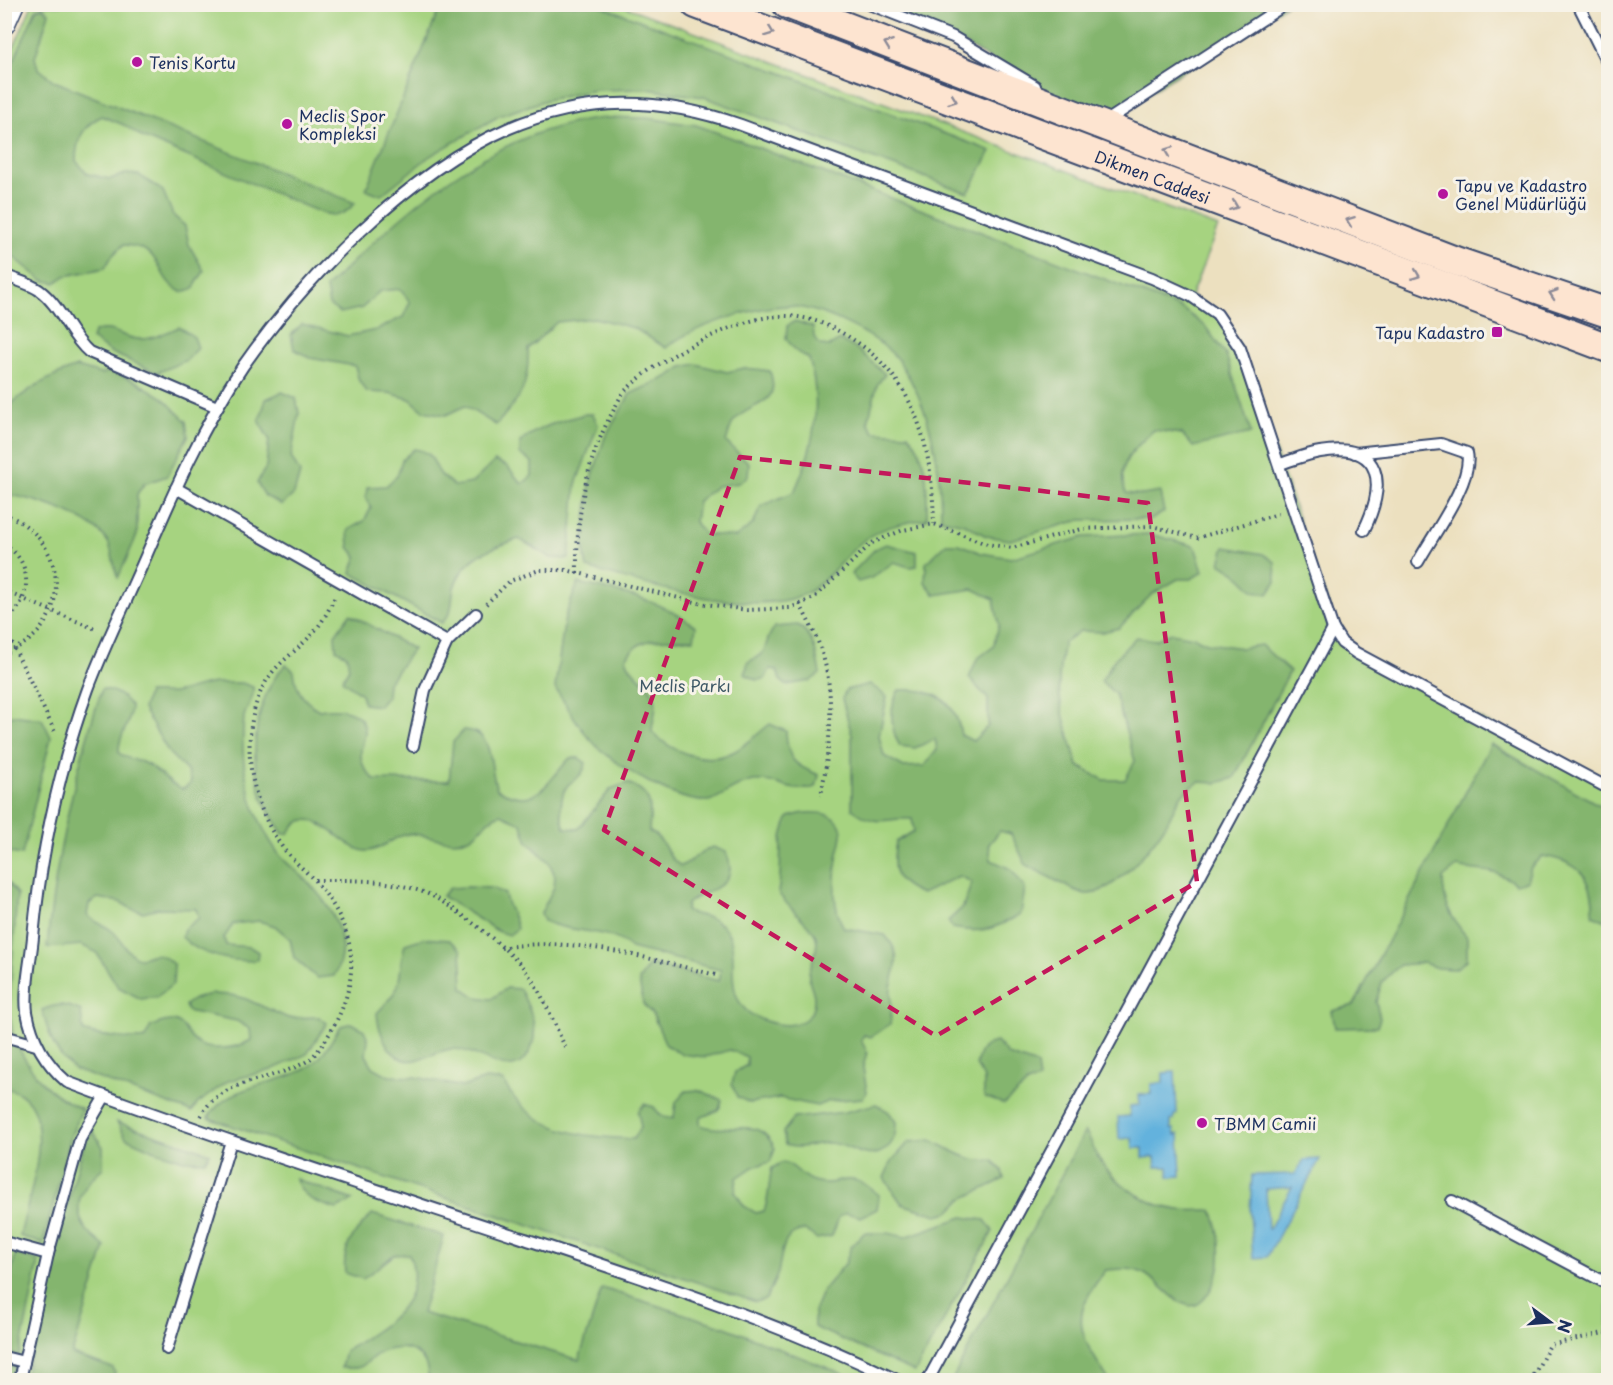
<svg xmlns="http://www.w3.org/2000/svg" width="1613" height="1385" font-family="'Playpen Sans',sans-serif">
<rect width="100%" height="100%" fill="#f7f3e8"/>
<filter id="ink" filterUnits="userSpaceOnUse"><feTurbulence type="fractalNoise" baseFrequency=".0167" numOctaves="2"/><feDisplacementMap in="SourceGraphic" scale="12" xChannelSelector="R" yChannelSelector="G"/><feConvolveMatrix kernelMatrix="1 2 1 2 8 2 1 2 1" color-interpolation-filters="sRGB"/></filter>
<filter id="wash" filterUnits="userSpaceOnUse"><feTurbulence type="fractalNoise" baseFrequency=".008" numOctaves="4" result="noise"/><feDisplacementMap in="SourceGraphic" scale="24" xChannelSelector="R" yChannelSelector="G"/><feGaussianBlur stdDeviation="1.35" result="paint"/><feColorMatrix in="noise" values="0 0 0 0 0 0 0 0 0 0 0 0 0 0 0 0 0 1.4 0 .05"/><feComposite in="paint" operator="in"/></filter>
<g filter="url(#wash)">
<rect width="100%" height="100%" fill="#ece0bf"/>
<path fill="#a6d380" stroke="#60816f" stroke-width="1.5" d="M32,5H621L1218,227L1191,296L1217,314L1240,348L1341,643L1608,788V1380H5L4,70Z"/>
<g fill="#84b56e" stroke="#507266" stroke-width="1.5">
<path d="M441,5H599L991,151L968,193L704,97L647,89L595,90L546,100L499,116L430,156L381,195L366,189Z"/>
<path d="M869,5H1286L1099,125L953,37Z"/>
<path d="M43,7L49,13L35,58L38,68L54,81L355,203C343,217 336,217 319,212L142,137L124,125L102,116C83,125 76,140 76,161L88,174L110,179L126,174L139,175L163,191L173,215L185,226L189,245L204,271L193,289L181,292C152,277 167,247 123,245L112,256L105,268L65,276L55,283L42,280L5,250V81L36,9Z"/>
<path d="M646,118L696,125L738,140L1181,308L1205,326L1226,355L1251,433L1193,447L1182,434L1154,430C1135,448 1114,464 1126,493L1143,495L1160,492L1164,512L1152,519L1080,520L1010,540L986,536L965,524L941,519C941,464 932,409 900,363C882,336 821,308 789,306C758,305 689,328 666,348L634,328L595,318L557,322L528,349C529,389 521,396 496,425L465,406L446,415L424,411L410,399L389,393L367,392L359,381L355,366L310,358L294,349L291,335L302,324L348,336L376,330L403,317L410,302L400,289L380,291L362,308L340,313L329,305L326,288C402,213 484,134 596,119C612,116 630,118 646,118Z"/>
<path d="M795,321L813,327L814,337L820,345L830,346L840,340L857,349L885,374L877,385L868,422L874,432L908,434C929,455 927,490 927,519C908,522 884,526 867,538C846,552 832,578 810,591C760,622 641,583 587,568L583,545L590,484L605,437L630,394L669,376L682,367L696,364L727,372L744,368L770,371C782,407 752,401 735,420C730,425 728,436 726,442L749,463L748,476L739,483L717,486L698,501L695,522L704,534L736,537L753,524L761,506L794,492C814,449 823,405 809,359L797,352L786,339L787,326Z"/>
<path d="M179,327L194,337L198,348L187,360L157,373L110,352L92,339L94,332C113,324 123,340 141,339C154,339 167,332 179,327Z"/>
<path d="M77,367L101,374L112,371L137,382L162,397L186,421L188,436L167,476L144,484L137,494V535L118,578C114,569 112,549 108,542C91,515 34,499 5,494L6,409C25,390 51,376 77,367Z"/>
<path d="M282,392L296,398L299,413L291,457L300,473L294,494L282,505L265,496L257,483L266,467L269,439L259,422L266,399Z"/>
<path d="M585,414H593L598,425L576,484L569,559L551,558L519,539C491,548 463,557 454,588C450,605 455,609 442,623L351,573L357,557L349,547L348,530L364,521L371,508L366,498L367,487L386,486L397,476L402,460L414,449C435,453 430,458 439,472C442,477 450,482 454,486L472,483L495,461L507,466L522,484L532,476V462L520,454V442C537,427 563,420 585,414Z"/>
<path d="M1150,534L1195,546L1203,572L1191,579H1178L1152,594L1119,628L1102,632L1080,631L1064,643C1052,697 1064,716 1078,766L1104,780H1125L1135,761L1115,694L1101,681L1114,660L1136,637L1155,640L1171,633L1194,637L1207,643L1242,648L1261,645L1290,671L1234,778L1217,783L1199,782C1193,786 1185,791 1181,796C1174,806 1170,819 1163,829C1149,850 1115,892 1088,894C1078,895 1040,871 1026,865L1011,834L1000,831L989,844L991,860L1011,869L1025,888L1021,914C995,929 982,934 952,928L948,921L963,907L972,882L959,876L922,894C893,883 891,870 896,842L914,831L912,819C883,817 879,829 852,809V735L842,699L846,690L870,684L887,697L879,736L884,756L904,767L924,766L937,750L935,739L915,748L900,746C890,730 889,706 899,690C933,688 956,699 961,735L973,741L988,726V699L969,678L977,659L993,647L999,625L994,599L973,589L935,595L925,582L926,563L946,544H959L981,553L1011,558L1084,537Z"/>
<path d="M886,544L917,552V566L909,567L894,562L871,578L858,582L851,574L875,549Z"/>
<path d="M1225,547L1263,554L1275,562L1276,582L1268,594L1254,591L1236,573L1220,563Z"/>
<path d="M578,583C625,593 657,599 696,626L694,639C669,640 641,633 626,658C630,675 652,683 655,699C658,710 652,720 652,732C671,752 706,766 733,752C746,746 758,733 770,724L786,731C787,759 793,765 819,775L816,787C787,795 781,779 754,781C736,783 719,800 708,801C677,803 626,771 602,751C582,734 569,709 555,688L565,617Z"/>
<path d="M350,614L413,649L388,683L387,696L379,706L364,704L361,694L342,680L349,668L347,656L336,649L335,635Z"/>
<path d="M798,625C814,635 817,656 820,674L810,681L786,685L780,680L777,670L770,669L765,679L756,680L745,674L748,662C774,650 760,645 775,627Z"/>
<path d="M286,664L294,671C296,690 302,700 319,710C336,707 363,708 365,731C365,739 360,747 361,755C361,766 368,773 375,780L449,781L453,742L464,730C496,731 488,766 497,789C537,811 545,784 570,758H579L586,763C584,775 577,777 568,785C559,795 560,817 565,828L578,829L611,789L627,783C653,792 651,806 649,831C670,843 663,855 681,866C694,860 700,851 713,847L726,852C742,891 706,886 687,904L686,911C696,916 707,915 716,921C749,940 718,985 747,1011C766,1027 815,1036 814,998C814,989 807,981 809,972C812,961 819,948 816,937C813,926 786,907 778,892C784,862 775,846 789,817C805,811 837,808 842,831C843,839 838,850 837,859C834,882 832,907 844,928L885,935C903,956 896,963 891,987C889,999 894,1008 890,1024L871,1037L864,1035L861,1040L867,1052L863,1067L867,1092L863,1098L829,1101L817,1106L780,1098L750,1103L737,1097L732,1084L735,1072L747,1065V1057L730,1050L705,1057L681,1054L666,1045L653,1015L643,1004L639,980L650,964L719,981L721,970L631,948C606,926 573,935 544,921L541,913L554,887L555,876L549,862L528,842L521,823L501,814C486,818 483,831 469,838C451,846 430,834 410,834C395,834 382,851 367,851C344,852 309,795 289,833L283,834C276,822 266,810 262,797C248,755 255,696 286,664Z"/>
<path d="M217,683H242L253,687C255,698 246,707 244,717C239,766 250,813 278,853C286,864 299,872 308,882C333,908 353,942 334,976L317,978L294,958L290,939L275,926L259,921L233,924L224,938L226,945L250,947L258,952L257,960C234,963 198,955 182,937L184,929L199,918L196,909L158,908L143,912L132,909L120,902L98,898L89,904L87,915C95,923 103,924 111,930C120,936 124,949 133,955C147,966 150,941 174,965L173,984L157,997L141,999L118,987L96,952L81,945L47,948C55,859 74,774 102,689C115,690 123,696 131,706C131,726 118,734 119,753C127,760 132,758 142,762C159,768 166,784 183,789L191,783L187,771L169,753L143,709L148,693C158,692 170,695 178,692C193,689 202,684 217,683Z"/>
<path d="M12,715L42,719L51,737L22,855L5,852V818L10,770L5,755V718Z"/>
<path d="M1491,744L1608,810V922L1593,915C1595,877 1578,861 1542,856L1531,867L1527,881L1516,884C1492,867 1483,873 1457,867L1443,878C1443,903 1451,918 1467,937V960L1455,969L1437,968L1424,963L1400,965L1382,982L1376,1002L1380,1018L1377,1027L1335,1028L1332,1011L1354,1005Z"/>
<path d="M4,878L17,894L9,1010L13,1034L5,1031Z"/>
<path d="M467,887L492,888L505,894C507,908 515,916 517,929L509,935L499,932L442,896L450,888Z"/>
<path d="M424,938L449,940L461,950L463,988L476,997L491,999L507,988L520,989C531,1012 541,1029 529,1053C526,1059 519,1066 511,1066C491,1066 475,1050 455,1049C438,1048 417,1066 402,1059C386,1052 378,1029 377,1013C409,981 395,980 405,944Z"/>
<path d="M211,994L231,995L246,999L288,1018L319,1017L327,1023L307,1054L271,1070L228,1081L197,1104L192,1112L75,1070C54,1054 49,1035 42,1010C58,1003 66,1004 81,1011L83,1031C91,1035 137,1041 145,1038L151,1026C158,1024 166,1020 173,1021C184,1023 186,1033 193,1040C206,1053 237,1049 251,1040L250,1029L237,1021L187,1011L185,1005L194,999Z"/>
<path d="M352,1023L364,1030L368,1039L366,1055L373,1067L389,1076L416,1077L462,1087L486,1079L503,1081C531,1132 581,1137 634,1139L641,1127L638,1112L644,1104L654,1107C660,1115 663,1120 674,1117L676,1102L686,1091L699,1090L722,1100L719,1110L700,1118V1125C730,1137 759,1112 775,1149L770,1162L753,1167L737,1178L735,1192L744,1206L756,1213L764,1211C770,1197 768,1183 772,1168L783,1162C796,1165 800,1177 813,1181C842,1190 845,1165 879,1195L877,1209L861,1217L846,1213L839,1217L832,1236L817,1239L805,1230C782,1231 782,1254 778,1273C775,1281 770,1290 766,1299L756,1302L208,1118C230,1081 281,1087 313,1064C324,1056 333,1037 341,1026Z"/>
<path d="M4,1042L17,1045C35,1078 47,1093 82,1109L71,1136L43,1244L20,1236C28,1197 65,1099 5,1088Z"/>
<path d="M997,1042L1008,1055L1037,1065L1039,1080L1027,1084L1004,1104L984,1097V1078L976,1065C979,1052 982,1044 997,1042Z"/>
<path d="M876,1104L889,1112L896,1122C896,1132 895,1141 887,1148C867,1166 848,1141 826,1143C811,1144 801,1150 785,1145L783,1132L794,1118L845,1112Z"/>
<path d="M117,1122L210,1153L205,1161L184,1160L153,1150L126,1138Z"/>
<path d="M93,1131L103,1147V1168C86,1182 70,1202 84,1226C88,1234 99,1241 105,1247L72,1354L113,1368L115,1373L112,1380H24L53,1255L85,1141Z"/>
<path d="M1085,1131C1092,1140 1093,1150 1099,1159C1114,1184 1151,1207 1179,1210C1190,1211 1201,1210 1212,1210C1220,1229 1224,1259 1216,1278C1193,1336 1170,1287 1143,1273C1131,1267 1118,1269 1106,1270C1068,1317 1078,1333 1109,1380H952Z"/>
<path d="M930,1140C952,1149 967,1163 992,1160L1002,1170L1004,1179L962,1199L949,1212L937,1215L902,1204L884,1178L891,1162L909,1142Z"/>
<path d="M296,1179L353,1200L337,1209C317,1203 303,1200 296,1179Z"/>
<path d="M372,1214L444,1236L422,1313L579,1360L602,1288L725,1327L858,1380H428C429,1353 408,1343 384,1351C375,1353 369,1363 360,1367C355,1369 347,1368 341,1368L345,1351C380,1328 429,1303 409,1254L394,1255L363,1279L345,1273C342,1245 354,1233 372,1214Z"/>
<path d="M963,1217L985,1220L993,1231L915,1372L814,1327V1311L823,1290L845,1264L851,1247L864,1233H888L905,1237Z"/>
<path d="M15,1254L39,1261L19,1356L5,1352V1312Z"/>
<path d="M4,1364L15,1367L13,1380H5Z"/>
</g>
<g fill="#63b2dd" stroke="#3f709e" stroke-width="1.5" fill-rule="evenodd">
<path d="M1175,1072L1177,1114L1174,1115V1120H1171V1129H1174L1175,1135L1179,1134L1181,1176L1169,1177L1168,1167H1156L1155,1157L1143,1158V1148H1133L1132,1138L1119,1139L1118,1117L1130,1116V1106L1140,1105L1139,1095L1151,1094V1084L1163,1083V1073Z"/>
<path d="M1320,1159L1267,1257L1253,1258L1250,1211L1252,1175L1295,1174L1304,1160ZM1292,1187L1269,1229H1268L1266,1189Z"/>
</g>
</g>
<g filter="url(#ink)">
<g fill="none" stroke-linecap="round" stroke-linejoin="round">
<g stroke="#3a4a6d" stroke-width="14">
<g id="service">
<path d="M869,4L953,37L1035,86"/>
<path d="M1578,4L1608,64"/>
<path d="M1105,122L1286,4"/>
<path d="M4,275C15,280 29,283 39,290C61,306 69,335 89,352L217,407"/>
<path d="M1355,453L1441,444L1467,453C1474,480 1432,536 1418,562"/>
<path d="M1280,464C1293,460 1307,454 1320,452C1384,441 1386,485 1364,530"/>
<path d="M176,488L447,642L425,690L413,746"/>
<path d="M447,642L476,614"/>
<path d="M4,1036L36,1045"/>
<path d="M1452,1201L1608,1284"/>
<path d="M4,1242L48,1254"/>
<path d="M167,1349L231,1141"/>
<path d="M4,1357L24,1362"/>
<path d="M20,1380L48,1254L80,1139L105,1096"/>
<path d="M897,1380C777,1322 652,1281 525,1239C372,1188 218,1139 67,1082C45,1063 32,1041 27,1012C24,989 31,960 33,937C41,852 59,769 88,689C105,644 127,600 146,556C174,491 203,425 243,366C304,279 408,172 507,129C586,95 661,97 741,125L1152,278L1191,296L1217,314L1240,348L1333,629L1342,643L1356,653L1608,788"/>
<path d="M928,1380L1333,629"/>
</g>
</g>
<g stroke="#3a4a6d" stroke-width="24">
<path id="minor" d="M4,24L13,4"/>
</g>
<g stroke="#3a4a6d" stroke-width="32">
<g id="secondary">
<path id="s1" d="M696,4L1608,348"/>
<path d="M787,4L1458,262L1608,313"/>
</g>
</g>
<g stroke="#3a4a6d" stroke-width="4" stroke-dasharray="1.5 4.5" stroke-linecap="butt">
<path d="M4,514C51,531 72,585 42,627C33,640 19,647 4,654"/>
<path d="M4,545C35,561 32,604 4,621"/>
<path d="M4,556L11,549"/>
<path d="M577,573C576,517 585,464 611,415C615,408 619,398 624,392C645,370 688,345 716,334C764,313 797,307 844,334C917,376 932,446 934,524"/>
<path d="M4,591L98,630"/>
<path d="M486,604L510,581L539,570H566L699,603L747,610L790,608L814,598L872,543L903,530L934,524L987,544L1012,548L1082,529L1152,526L1197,538L1278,514"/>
<path d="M800,604C807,619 816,634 821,650C837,696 829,750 821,796"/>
<path d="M4,627L56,734"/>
<path d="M315,880C352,880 388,879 423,892C447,900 509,949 525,970C543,993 554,1024 567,1051"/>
<path d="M501,948C573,935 646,958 716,975"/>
<path d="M201,1116C221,1076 276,1083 310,1059C319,1052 331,1032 336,1022C363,968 353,925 315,881C305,870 292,860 283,848C255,810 242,758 254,711C267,662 291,661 318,627C325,618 331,605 336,595"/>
<path d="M1531,1380L1550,1345L1608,1332"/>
</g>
<use href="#service" stroke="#fff" stroke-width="10"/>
<use href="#minor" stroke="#fff" stroke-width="21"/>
<use href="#secondary" stroke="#fde4d0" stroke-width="28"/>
</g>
<defs><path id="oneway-chevron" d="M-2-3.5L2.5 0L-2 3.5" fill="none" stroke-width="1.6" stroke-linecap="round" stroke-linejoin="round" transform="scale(1.5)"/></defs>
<g stroke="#8c8a97">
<use href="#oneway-chevron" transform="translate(770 32) rotate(21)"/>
<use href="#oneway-chevron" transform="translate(888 44) rotate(-159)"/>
<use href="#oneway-chevron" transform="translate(953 100) rotate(20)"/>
<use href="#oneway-chevron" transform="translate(1168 151) rotate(-159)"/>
<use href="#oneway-chevron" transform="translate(1234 206) rotate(21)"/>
<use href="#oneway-chevron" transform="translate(1350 221) rotate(-159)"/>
<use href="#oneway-chevron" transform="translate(1416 275) rotate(21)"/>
<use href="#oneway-chevron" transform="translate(1553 294) rotate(-161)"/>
</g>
</g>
<path fill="none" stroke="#c2185b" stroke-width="4.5" stroke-dasharray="12 8" stroke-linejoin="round" d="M740,457L1148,503L1197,882L936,1036L604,830Z"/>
<g fill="#b5179e" stroke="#f7f3e8" stroke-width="2">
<circle cx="137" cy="62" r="6"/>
<circle cx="287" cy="124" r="6"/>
<circle cx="1443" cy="194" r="6"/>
<rect x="1491" y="326" width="12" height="12" rx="3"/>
<circle cx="1202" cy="1123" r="6"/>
</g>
<g text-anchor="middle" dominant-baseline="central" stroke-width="6" stroke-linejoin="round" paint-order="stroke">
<g font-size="16" fill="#1b2f5e" stroke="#f7f3e8" text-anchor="start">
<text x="149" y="62">Tenis Kortu</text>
<text x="299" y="115">Meclis Spor<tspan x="299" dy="18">Kompleksi</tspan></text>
<text x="1455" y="185">Tapu ve Kadastro<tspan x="1455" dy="18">Genel Müdürlüğü</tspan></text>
<text x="1485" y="332" text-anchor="end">Tapu Kadastro</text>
<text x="1214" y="1123">TBMM Camii</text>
</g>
<g font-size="16" fill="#1b2f5e" stroke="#f7f3e8">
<text stroke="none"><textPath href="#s1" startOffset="488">Dikmen Caddesi</textPath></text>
</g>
<g font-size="16" fill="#3e5866" stroke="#f7f3e8">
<text x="685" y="685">Meclis Parkı</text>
</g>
</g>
<rect width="1613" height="1385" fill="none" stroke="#f7f3e8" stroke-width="24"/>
<g transform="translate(1550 1322) rotate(106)" stroke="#f7f3e8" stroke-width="4.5" paint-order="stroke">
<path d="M0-4.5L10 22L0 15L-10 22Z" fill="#1b2f5e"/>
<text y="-9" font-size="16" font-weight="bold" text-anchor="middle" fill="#1b2f5e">N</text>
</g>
</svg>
